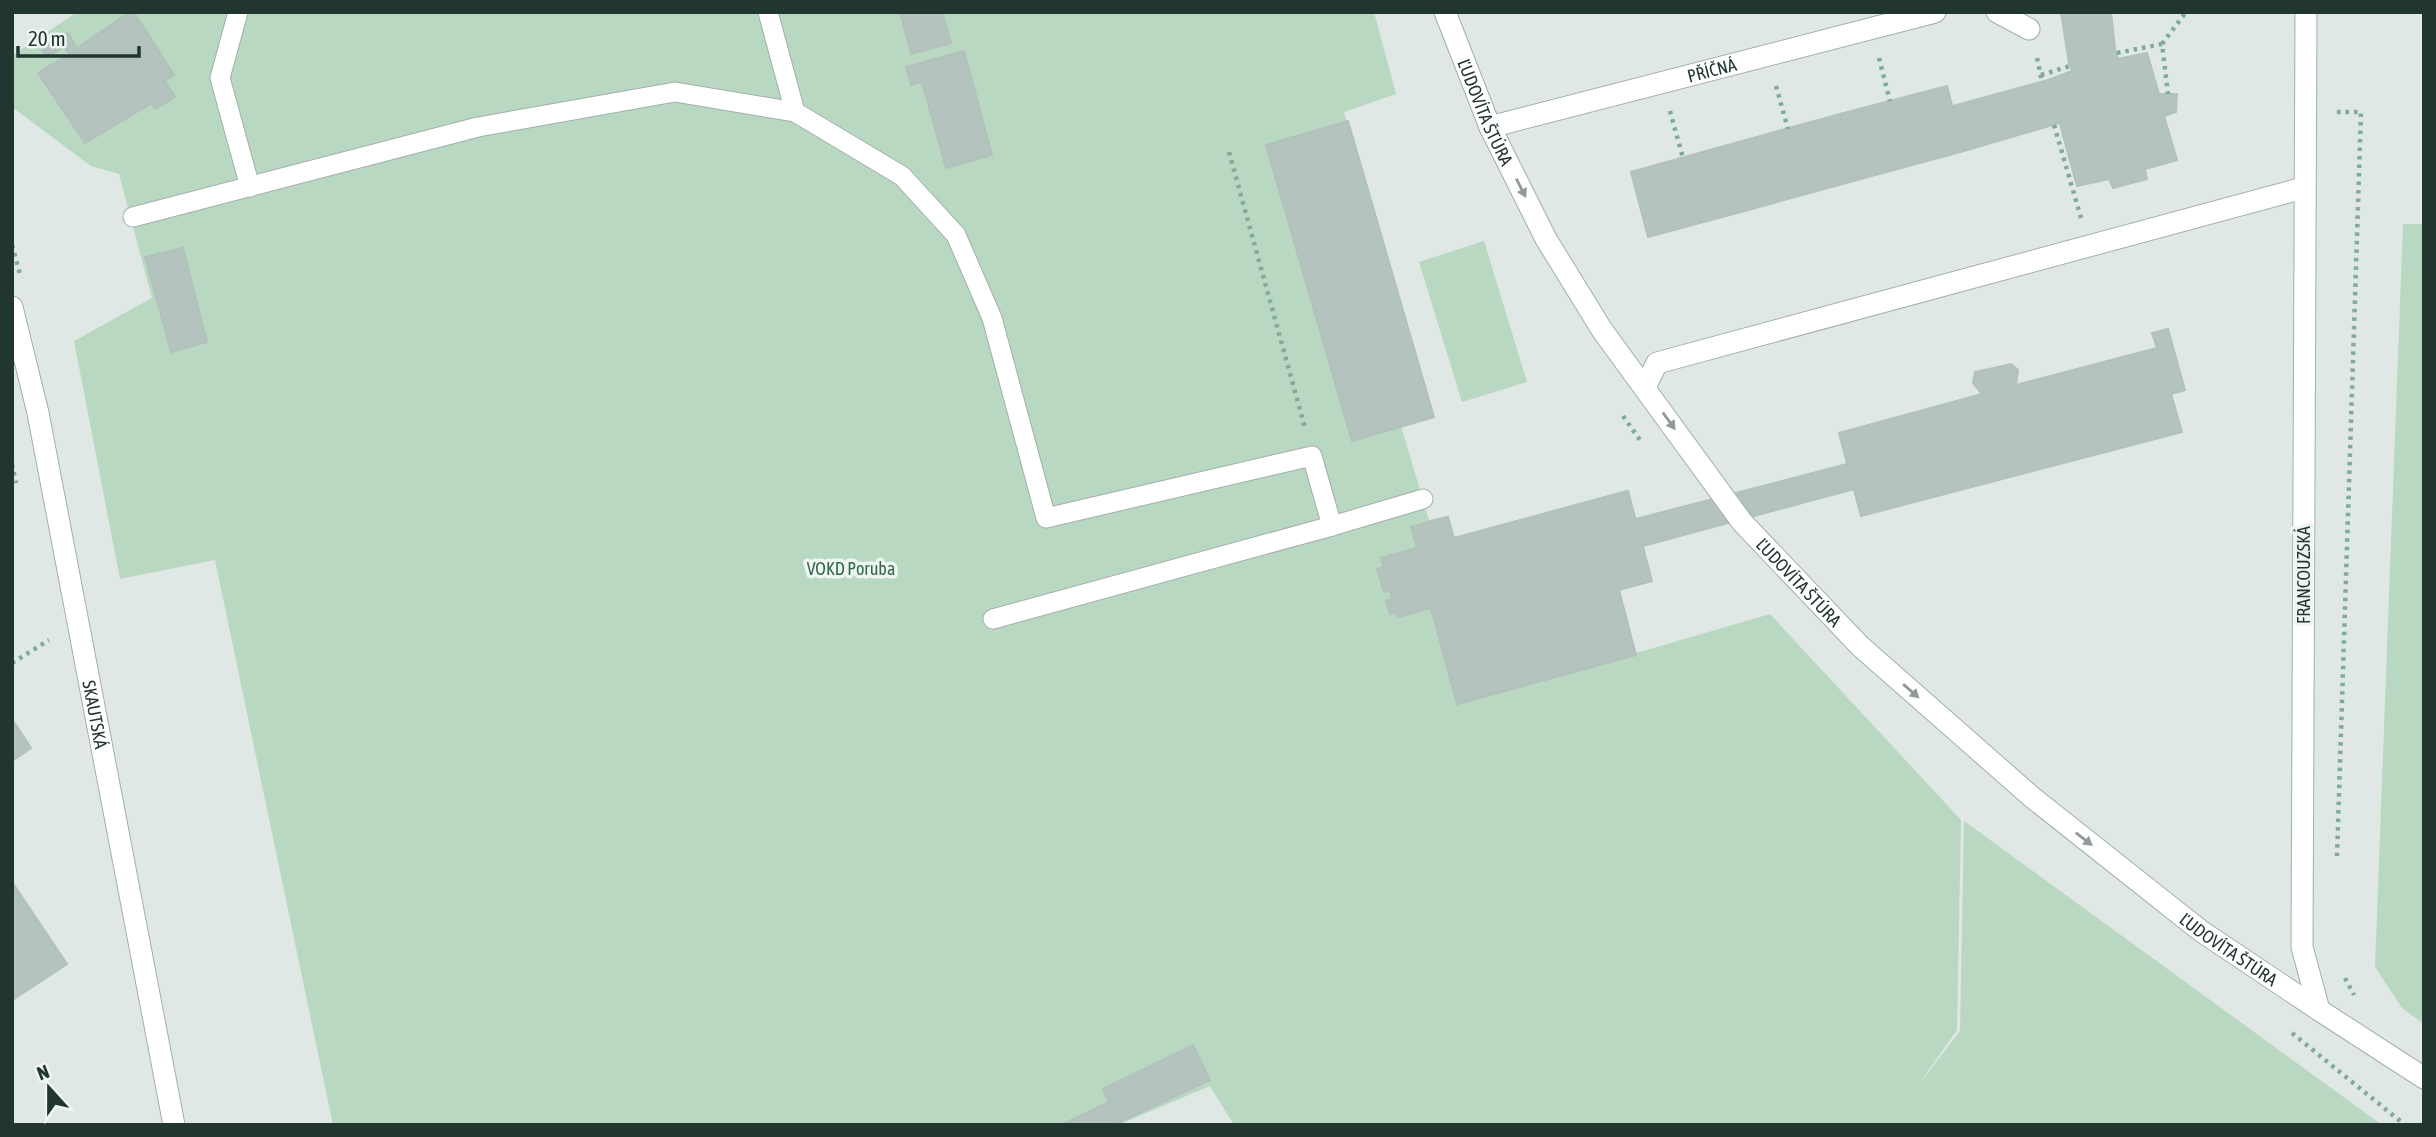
<svg xmlns="http://www.w3.org/2000/svg" width="2436" height="1137" font-family="'Asap Condensed',sans-serif">
<rect width="100%" height="100%" fill="#dfe8e4"/>
<g fill="#b9d8c2">
<path d="M77,12H1374L1396,94L1344,112L1431,416L1401,426L1429,520L1446,516L1452,538L1626,490L1636,519L1649,580L1616,590L1633,654L1770,614L1961,820L1957,1030L1916,1088L1960,1031L1964,821L2382,1125H1234L1210,1086L1118,1125H333L215,560L120,579L74,341L152,298L119,174L91,166L12,107V56Z"/>
<path d="M2403,224H2424V1024L2402,1008L2375,967Z"/>
<path d="M1484,241L1527,382L1462,402L1419,262Z"/>
</g>
<g fill="#b4c3bd" stroke="#b2c1bb" stroke-width="2">
<path d="M130,12H134L174,75L165,81L175,97L155,109L152,103L85,143L38,73L69,54L64,47L47,57L42,49L68,33L77,48Z"/>
<path d="M900,12H942L951,43L911,54Z"/>
<path d="M2061,12H2111L2115,49H2107L2108,54L2077,63L2076,60L2069,63Z"/>
<path d="M2107,49H2115L2118,59L2147,53L2159,94H2177L2176,112L2164,116L2177,160L2145,169L2147,179L2113,188L2109,179L2077,186L2048,80L2072,71L2069,63L2108,54Z"/>
<path d="M964,51L992,155L946,168L922,82L911,85L906,67Z"/>
<path d="M2048,80L2059,123L1964,151L1953,106Z"/>
<path d="M1947,86L1964,151L1857,180L1840,114Z"/>
<path d="M1840,114L1857,180L1752,209L1735,143Z"/>
<path d="M1348,121L1434,417L1352,441L1266,145Z"/>
<path d="M1735,143L1752,209L1648,237L1631,172Z"/>
<path d="M183,248L207,342L171,352L145,257Z"/>
<path d="M2168,329L2185,390L2171,394L2182,432L1861,516L1839,433L1982,394L1973,383L1975,372L2011,364L2018,370L2016,385L2157,348L2152,333Z"/>
<path d="M1847,464L1854,489L1643,546L1636,519Z"/>
<path d="M1628,491L1652,581L1619,590L1636,655L1457,704L1431,608L1398,617L1396,612L1390,614L1386,601L1392,599L1390,590L1384,592L1377,569L1384,567L1381,558L1417,548L1411,527L1432,521L1448,517L1454,538Z"/>
<path d="M12,719L31,748L12,761Z"/>
<path d="M12,882L67,964L14,999L12,997Z"/>
<path d="M1193,1045L1210,1080L1118,1123L1117,1121L1109,1125H1061L1109,1102L1103,1089Z"/>
</g>
<g fill="none" stroke-linecap="round" stroke-linejoin="round">
<g stroke="#a3afab" stroke-width="21">
<g id="lane">
<path d="M238,12L220,78L250,187"/>
<path d="M768,12L795,112"/>
<path d="M133,217L478,127L675,92L795,112L902,176L956,235L992,318L1046,518L1312,456L1332,526L1423,499"/>
<path d="M993,619L1332,526"/>
</g>
</g>
<g stroke="#a3afab" stroke-width="23">
<g id="street">
<path id="s1" d="M1445,12L1490,127L1546,239L1602,330L1742,522L1860,646L2033,798L2201,931L2319,1010"/>
<path d="M1997,12L2029,29"/>
<path d="M2306,12L2302,947L2319,1010L2424,1078"/>
<path id="s2" d="M1490,127L1935,12"/>
<path id="s3" d="M12,307L38,413L174,1125"/>
<path d="M1645,387L1657,363L2303,188"/>
</g>
</g>
<g stroke="#82a99d" stroke-width="4.5" stroke-dasharray="3.5 5" stroke-linecap="butt">
<path d="M2162,44L2186,12"/>
<path d="M2117,53L2162,44L2168,94"/>
<path d="M1879,58L1890,101"/>
<path d="M2037,58L2042,81"/>
<path d="M2041,75L2070,66"/>
<path d="M1776,86L1788,129"/>
<path d="M1670,111L1683,158"/>
<path d="M2337,112H2361L2337,856"/>
<path d="M2054,125L2081,218"/>
<path d="M1229,152L1305,428"/>
<path d="M12,245L21,278"/>
<path d="M1623,416L1642,443"/>
<path d="M12,464L16,483"/>
<path d="M12,663L49,640"/>
<path d="M2345,978L2354,995"/>
<path d="M2292,1033L2405,1125"/>
</g>
<use href="#lane" stroke="#fff" stroke-width="19"/>
<use href="#street" stroke="#fff" stroke-width="21"/>
</g>
<defs><path id="oneway-solid" d="M-6-.8H1V-3.2L6.5 0L1 3.2V.8H-6Z" transform="scale(1.75)"/></defs>
<g fill="#909a98">
<use href="#oneway-solid" transform="translate(1521 188) rotate(63)"/>
<use href="#oneway-solid" transform="translate(1669 421) rotate(54)"/>
<use href="#oneway-solid" transform="translate(1911 691) rotate(41)"/>
<use href="#oneway-solid" transform="translate(2084 839) rotate(38)"/>
</g>
<g text-anchor="middle" dominant-baseline="central" stroke-width="7" stroke-linejoin="round" paint-order="stroke">
<g font-size="18" fill="#223631" stroke="#eef5f2">
<text stroke="none"><textPath href="#s2" startOffset="229">PŘÍČNÁ</textPath></text>
<text stroke="none"><textPath href="#s1" startOffset="108">ĽUDOVÍTA ŠTÚRA</textPath></text>
<text transform="translate(2303 575) rotate(-90)">FRANCOUZSKÁ</text>
<text stroke="none"><textPath href="#s1" startOffset="676">ĽUDOVÍTA ŠTÚRA</textPath></text>
<text stroke="none"><textPath href="#s3" startOffset="416">SKAUTSKÁ</textPath></text>
<text stroke="none"><textPath href="#s1" startOffset="1242">ĽUDOVÍTA ŠTÚRA</textPath></text>
</g>
<g font-size="18" fill="#306947" stroke="#eef5f2">
<text x="851" y="568">VOKD Poruba</text>
</g>
</g>
<rect width="2436" height="1137" fill="none" stroke="#223631" stroke-width="28"/>
<g transform="translate(49 1088) rotate(339)" stroke="#eef5f2" stroke-width="5" paint-order="stroke">
<path d="M0-5L12 26L0 18L-12 26Z" fill="#223631"/>
<text y="-10" font-size="19" font-weight="bold" text-anchor="middle" fill="#223631">N</text>
</g>
<path d="M18 46v10h121v-10" fill="none" stroke="#223631" stroke-width="3.5"/>
<text x="28" y="46" font-size="21" fill="#223631" stroke="#eef5f2" stroke-width="5" paint-order="stroke">20 m</text>
</svg>
